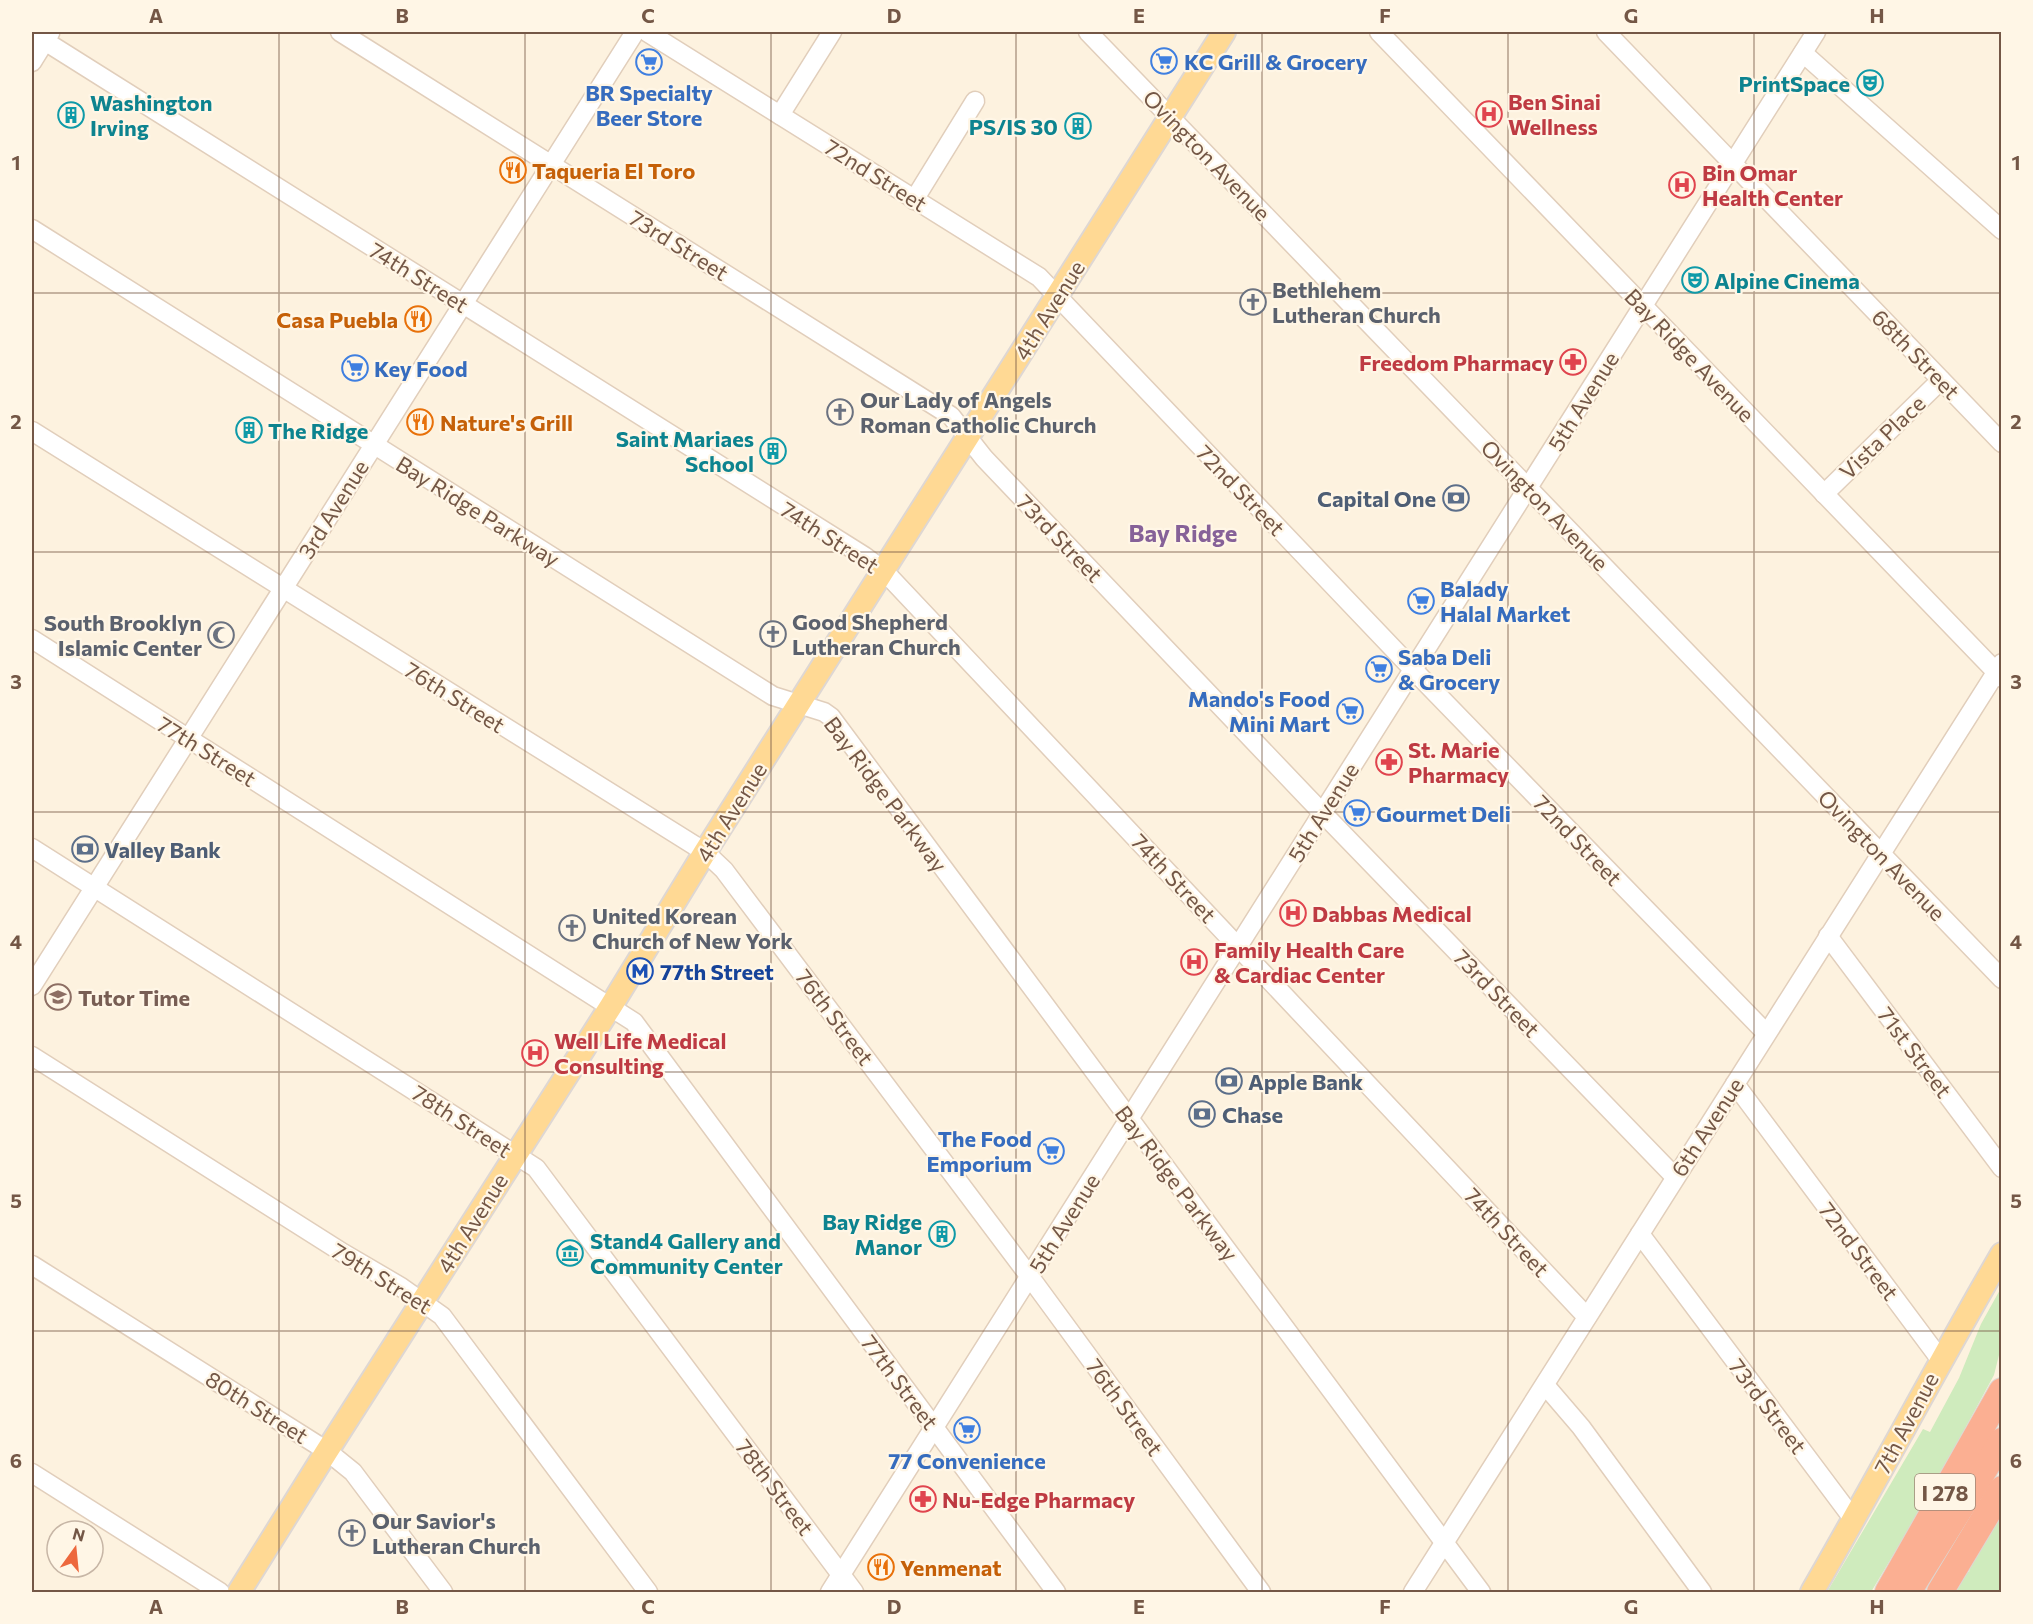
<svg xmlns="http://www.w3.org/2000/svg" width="2033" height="1624" font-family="Commissioner,sans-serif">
<rect width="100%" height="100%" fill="#fdf2df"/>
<g fill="#cfebbd">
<path d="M2001,1288V1347L1994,1375L1928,1497L1871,1592H1827L1923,1429L1930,1432L1959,1378L1981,1324Z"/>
<path d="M2001,1499V1587L1998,1592H1953L1966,1571L1969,1572L1975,1546Z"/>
</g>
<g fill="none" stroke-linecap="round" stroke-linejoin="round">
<g stroke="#e1cebb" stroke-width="21">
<g id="minor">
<path d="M340,32L951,416L984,458L1308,798L1675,1177"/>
<path d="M647,32L1039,277L1426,683L1766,1033"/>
<path d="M1088,32L2002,979"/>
<path d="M1379,32L2002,678"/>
<path d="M1606,32L2002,443"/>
<path d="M32,33L864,556L883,570L1587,1317"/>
<path d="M1803,53L2002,230"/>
<path d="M32,62L50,33"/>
<path d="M780,115L832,32"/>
<path d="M914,200L975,101"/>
<path d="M32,229L773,696L824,712L831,717L1481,1592"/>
<path d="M32,431L705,852L724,870L1030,1277L1261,1592"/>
<path d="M1824,494L1941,380"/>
<path d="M32,639L634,1022L1056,1592"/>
<path d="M32,848L536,1168L854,1592"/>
<path d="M1828,936L2002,1168"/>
<path d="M32,986L635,32"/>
<path d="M32,1056L343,1253L401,1287L442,1316L648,1592"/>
<path d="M1735,1084L1940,1359"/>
<path d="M1640,1234L1854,1520"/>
<path d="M32,1265L327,1451L353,1472L443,1592"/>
<path d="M1545,1385L1581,1427L1702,1592"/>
<path d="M32,1473L220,1592"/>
<path d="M830,1592L1816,32"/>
<path d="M1413,1592L2002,663"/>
</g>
</g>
<g stroke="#ded7d3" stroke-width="26">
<g id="major">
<path d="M239,1592L327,1451L611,1006L705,852L1224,32"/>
<path d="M1812,1592C1877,1480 1937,1366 2002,1254"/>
</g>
</g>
<g stroke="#ded7d3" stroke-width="28">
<g id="highway">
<path d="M1888,1592L2002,1391"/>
<path d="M1908,1592L2002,1441"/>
<path d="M1940,1592L2002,1489"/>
</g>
</g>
<use href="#minor" stroke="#fff" stroke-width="18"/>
<use href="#major" stroke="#ffd994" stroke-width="22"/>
<use href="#highway" stroke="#fbaf92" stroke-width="26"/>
</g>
<path fill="none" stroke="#745746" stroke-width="1.5" stroke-opacity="0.55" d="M279,32V1592M525,32V1592M771,32V1592M1016,32V1592M1262,32V1592M1508,32V1592M1754,32V1592M32,293H2002M32,552H2002M32,812H2002M32,1072H2002M32,1331H2002"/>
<defs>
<g id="supermarket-ring" transform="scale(1.35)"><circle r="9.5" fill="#fff6e6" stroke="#3f7fe0" stroke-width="1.5"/><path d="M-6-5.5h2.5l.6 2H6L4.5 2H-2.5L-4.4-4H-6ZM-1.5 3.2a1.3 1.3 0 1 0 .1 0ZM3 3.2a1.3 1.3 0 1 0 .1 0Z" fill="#3f7fe0"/></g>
<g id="theatre-ring" transform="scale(1.35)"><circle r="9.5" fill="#fff6e6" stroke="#0f9aa8" stroke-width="1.5"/><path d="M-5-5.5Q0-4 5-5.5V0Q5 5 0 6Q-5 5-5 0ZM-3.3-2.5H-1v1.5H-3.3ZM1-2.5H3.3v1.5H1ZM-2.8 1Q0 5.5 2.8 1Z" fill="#0f9aa8"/></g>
<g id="hospital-ring" transform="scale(1.35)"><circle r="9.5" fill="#fff6e6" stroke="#e0444e" stroke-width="1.5"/><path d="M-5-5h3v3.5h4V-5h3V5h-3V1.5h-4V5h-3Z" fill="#e0444e"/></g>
<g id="building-ring" transform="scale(1.35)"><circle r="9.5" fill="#fff6e6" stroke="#0f9aa8" stroke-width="1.5"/><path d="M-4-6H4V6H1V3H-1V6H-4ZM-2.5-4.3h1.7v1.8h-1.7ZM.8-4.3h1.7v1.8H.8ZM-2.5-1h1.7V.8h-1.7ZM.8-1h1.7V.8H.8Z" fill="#0f9aa8"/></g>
<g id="restaurant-ring" transform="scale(1.35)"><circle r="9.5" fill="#fff6e6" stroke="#e8710a" stroke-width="1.5"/><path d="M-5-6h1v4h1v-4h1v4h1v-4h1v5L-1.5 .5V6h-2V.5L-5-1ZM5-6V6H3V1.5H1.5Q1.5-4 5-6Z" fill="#e8710a"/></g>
<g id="church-ring" transform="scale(1.35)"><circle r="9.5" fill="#fff6e6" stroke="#6b7280" stroke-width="1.5"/><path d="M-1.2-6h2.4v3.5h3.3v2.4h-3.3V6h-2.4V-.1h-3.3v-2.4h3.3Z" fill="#6b7280"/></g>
<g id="pharmacy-ring" transform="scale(1.35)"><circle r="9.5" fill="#fff6e6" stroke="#e0444e" stroke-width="1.5"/><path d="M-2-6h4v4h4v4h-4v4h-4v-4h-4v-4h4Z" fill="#e0444e"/></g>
<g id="bank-ring" transform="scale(1.35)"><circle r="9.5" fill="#fff6e6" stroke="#5c6f8a" stroke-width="1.5"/><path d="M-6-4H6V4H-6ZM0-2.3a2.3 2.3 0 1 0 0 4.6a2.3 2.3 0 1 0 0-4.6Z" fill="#5c6f8a"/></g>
<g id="mosque-ring" transform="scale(1.35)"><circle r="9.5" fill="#fff6e6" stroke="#6b7280" stroke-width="1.5"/><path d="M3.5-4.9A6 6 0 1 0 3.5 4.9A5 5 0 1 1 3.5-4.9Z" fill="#6b7280"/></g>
<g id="metro-ring" transform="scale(1.35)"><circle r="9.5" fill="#fff6e6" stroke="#1a4fb4" stroke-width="1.5"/><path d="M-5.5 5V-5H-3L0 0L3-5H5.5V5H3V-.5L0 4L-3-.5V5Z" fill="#1a4fb4"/></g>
<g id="school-ring" transform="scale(1.35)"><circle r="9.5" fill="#fff6e6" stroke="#8d6e63" stroke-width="1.5"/><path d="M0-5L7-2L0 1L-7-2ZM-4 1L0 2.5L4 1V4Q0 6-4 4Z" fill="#8d6e63"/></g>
<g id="museum-ring" transform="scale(1.35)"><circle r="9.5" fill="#fff6e6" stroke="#0f9aa8" stroke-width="1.5"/><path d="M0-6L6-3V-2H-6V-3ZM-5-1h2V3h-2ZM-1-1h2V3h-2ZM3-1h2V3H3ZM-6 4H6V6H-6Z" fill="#0f9aa8"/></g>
</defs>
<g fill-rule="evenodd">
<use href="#supermarket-ring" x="1164" y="61"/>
<use href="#supermarket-ring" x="649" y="62"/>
<use href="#theatre-ring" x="1870" y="83"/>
<use href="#hospital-ring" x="1489" y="114"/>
<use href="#building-ring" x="71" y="115"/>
<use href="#building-ring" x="1078" y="126"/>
<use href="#restaurant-ring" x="513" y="170"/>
<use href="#hospital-ring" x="1682" y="185"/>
<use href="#theatre-ring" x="1695" y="280"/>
<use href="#church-ring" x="1253" y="302"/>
<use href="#restaurant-ring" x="418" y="319"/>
<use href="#pharmacy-ring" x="1573" y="362"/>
<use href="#supermarket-ring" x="355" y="368"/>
<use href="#church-ring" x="840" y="412"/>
<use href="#restaurant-ring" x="420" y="422"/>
<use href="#building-ring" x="249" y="430"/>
<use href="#building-ring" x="773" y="451"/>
<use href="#bank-ring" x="1456" y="498"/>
<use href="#supermarket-ring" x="1421" y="601"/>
<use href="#church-ring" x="773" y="634"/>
<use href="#mosque-ring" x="221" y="635"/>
<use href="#supermarket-ring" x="1379" y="669"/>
<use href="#supermarket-ring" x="1350" y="711"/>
<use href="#pharmacy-ring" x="1389" y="762"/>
<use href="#supermarket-ring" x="1357" y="813"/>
<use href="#bank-ring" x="85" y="849"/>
<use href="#hospital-ring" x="1293" y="913"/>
<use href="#church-ring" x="572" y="928"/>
<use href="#hospital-ring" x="1194" y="962"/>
<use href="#metro-ring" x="640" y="971"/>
<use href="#school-ring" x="58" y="997"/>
<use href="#hospital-ring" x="535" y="1053"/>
<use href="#bank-ring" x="1229" y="1081"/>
<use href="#bank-ring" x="1202" y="1114"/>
<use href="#supermarket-ring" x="1051" y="1151"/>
<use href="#building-ring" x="942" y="1234"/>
<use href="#museum-ring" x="570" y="1253"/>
<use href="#supermarket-ring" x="967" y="1430"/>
<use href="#pharmacy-ring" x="923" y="1499"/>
<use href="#church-ring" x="352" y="1533"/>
<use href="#restaurant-ring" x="881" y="1567"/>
</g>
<g text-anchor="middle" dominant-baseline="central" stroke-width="4.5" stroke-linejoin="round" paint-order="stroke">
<rect fill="#fff6e6" stroke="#9e8776" stroke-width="1.5" x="1915" y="1474" width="60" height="36" rx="4.5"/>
<g font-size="21" font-weight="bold" fill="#745746">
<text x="1945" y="1492">I 278</text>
</g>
<g font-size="22" font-weight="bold" fill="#366cbe" stroke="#fff6e6" text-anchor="start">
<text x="1184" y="61">KC Grill &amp; Grocery</text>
<text x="649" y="92" text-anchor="middle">BR Specialty<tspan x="649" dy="25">Beer Store</tspan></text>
<text x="374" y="368">Key Food</text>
<text x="1440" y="588">Balady<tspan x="1440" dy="25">Halal Market</tspan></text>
<text x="1398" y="656">Saba Deli<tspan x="1398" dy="25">&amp; Grocery</tspan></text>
<text x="1330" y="698" text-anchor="end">Mando's Food<tspan x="1330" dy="25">Mini Mart</tspan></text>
<text x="1376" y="813">Gourmet Deli</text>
<text x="1032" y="1138" text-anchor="end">The Food<tspan x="1032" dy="25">Emporium</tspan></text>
<text x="967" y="1460" text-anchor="middle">77 Convenience</text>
</g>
<g font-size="22" font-weight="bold" fill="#0d838f" stroke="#fff6e6" text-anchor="end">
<text x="1850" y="83">PrintSpace</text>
<text x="90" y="102" text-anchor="start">Washington<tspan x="90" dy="25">Irving</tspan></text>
<text x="1058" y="126">PS/IS 30</text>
<text x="1714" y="280" text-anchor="start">Alpine Cinema</text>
<text x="268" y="430" text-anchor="start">The Ridge</text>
<text x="754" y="438">Saint Mariaes<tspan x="754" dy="25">School</tspan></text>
<text x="922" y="1221">Bay Ridge<tspan x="922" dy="25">Manor</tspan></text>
<text x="590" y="1240" text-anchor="start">Stand4 Gallery and<tspan x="590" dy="25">Community Center</tspan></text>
</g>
<g font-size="22" font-weight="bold" fill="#be3a42" stroke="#fff6e6" text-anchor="start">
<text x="1508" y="101">Ben Sinai<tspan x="1508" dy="25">Wellness</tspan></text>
<text x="1702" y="172">Bin Omar<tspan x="1702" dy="25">Health Center</tspan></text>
<text x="1554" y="362" text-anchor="end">Freedom Pharmacy</text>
<text x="1408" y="749">St. Marie<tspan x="1408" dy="25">Pharmacy</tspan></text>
<text x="1312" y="913">Dabbas Medical</text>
<text x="1214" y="949">Family Health Care<tspan x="1214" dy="25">&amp; Cardiac Center</tspan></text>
<text x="554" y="1040">Well Life Medical<tspan x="554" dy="25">Consulting</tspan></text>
<text x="942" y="1499">Nu-Edge Pharmacy</text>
</g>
<g font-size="22" fill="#745746" stroke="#fff6e6">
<text transform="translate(1207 155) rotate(46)">Ovington Avenue</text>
<text transform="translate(876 175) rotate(32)">72nd Street</text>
<text transform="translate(679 245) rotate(32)">73rd Street</text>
<text transform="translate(419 277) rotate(32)">74th Street</text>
<text transform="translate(1049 310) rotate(-58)">4th Avenue</text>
<text transform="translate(1916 354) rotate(46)">68th Street</text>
<text transform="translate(1690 355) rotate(46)">Bay Ridge Avenue</text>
<text transform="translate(1583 401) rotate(-58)">5th Avenue</text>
<text transform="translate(1882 437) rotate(-44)">Vista Place</text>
<text transform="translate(1241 490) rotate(46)">72nd Street</text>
<text transform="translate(1545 505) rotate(46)">Ovington Avenue</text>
<text transform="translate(333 509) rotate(-58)">3rd Avenue</text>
<text transform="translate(478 511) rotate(32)">Bay Ridge Parkway</text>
<text transform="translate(830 537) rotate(33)">74th Street</text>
<text transform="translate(1060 538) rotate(46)">73rd Street</text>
<text transform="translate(455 697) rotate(32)">76th Street</text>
<text transform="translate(207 751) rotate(32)">77th Street</text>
<text transform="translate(886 794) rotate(53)">Bay Ridge Parkway</text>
<text transform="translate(731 812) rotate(-58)">4th Avenue</text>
<text transform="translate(1323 812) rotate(-58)">5th Avenue</text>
<text transform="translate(1578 840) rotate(46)">72nd Street</text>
<text transform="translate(1882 855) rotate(46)">Ovington Avenue</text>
<text transform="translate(1174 878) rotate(47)">74th Street</text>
<text transform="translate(1497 993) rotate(46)">73rd Street</text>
<text transform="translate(835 1017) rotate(53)">76th Street</text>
<text transform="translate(1915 1052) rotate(53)">71st Street</text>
<text transform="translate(462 1121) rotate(33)">78th Street</text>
<text transform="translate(1707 1127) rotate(-57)">6th Avenue</text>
<text transform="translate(1177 1183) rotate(53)">Bay Ridge Parkway</text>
<text transform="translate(472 1223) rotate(-58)">4th Avenue</text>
<text transform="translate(1064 1223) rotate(-58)">5th Avenue</text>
<text transform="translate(1507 1232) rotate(47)">74th Street</text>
<text transform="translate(1859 1251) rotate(53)">72nd Street</text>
<text transform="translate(382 1278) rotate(32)">79th Street</text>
<text transform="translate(900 1382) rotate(53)">77th Street</text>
<text transform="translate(1768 1406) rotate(53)">73rd Street</text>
<text transform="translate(257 1407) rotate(32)">80th Street</text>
<text transform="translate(1125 1407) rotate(54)">76th Street</text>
<text transform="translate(1906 1423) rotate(-62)">7th Avenue</text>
<text transform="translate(775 1487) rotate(53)">78th Street</text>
</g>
<g font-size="22" font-weight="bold" fill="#c56008" stroke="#fff6e6" text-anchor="start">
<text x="532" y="170">Taqueria El Toro</text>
<text x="398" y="319" text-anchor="end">Casa Puebla</text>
<text x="440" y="422">Nature's Grill</text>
<text x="900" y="1567">Yenmenat</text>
</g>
<g font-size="22" font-weight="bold" fill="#5b616d" stroke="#fff6e6" text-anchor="start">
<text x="1272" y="289">Bethlehem<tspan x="1272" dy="25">Lutheran Church</tspan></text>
<text x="860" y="399">Our Lady of Angels<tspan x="860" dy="25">Roman Catholic Church</tspan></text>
<text x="792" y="621">Good Shepherd<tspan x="792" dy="25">Lutheran Church</tspan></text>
<text x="202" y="622" text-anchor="end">South Brooklyn<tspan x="202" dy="25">Islamic Center</tspan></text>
<text x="592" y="915">United Korean<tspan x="592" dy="25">Church of New York</tspan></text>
<text x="372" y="1520">Our Savior's<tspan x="372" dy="25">Lutheran Church</tspan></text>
</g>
<g font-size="22" font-weight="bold" fill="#4e5e75" stroke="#fff6e6" text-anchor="start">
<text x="1436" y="498" text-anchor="end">Capital One</text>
<text x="104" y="849">Valley Bank</text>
<text x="1248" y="1081">Apple Bank</text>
<text x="1222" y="1114">Chase</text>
</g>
<g font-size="22" font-weight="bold" fill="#164399" stroke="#fff6e6" text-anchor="start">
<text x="660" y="971">77th Street</text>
</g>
<g font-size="22" font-weight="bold" fill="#785e54" stroke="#fff6e6" text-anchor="start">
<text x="78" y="997">Tutor Time</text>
</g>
<g font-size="24" font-weight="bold" fill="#866198" stroke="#fff6e6">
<text x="1183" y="532">Bay Ridge</text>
</g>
</g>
<rect width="2033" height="1624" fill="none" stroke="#fff6e6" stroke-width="66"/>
<g transform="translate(75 1549) rotate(15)"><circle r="28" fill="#fff6e6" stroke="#c7b6a6" stroke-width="1.5"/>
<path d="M0-4.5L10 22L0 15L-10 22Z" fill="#ed683d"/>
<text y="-9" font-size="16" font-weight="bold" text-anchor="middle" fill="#745746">N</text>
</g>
<rect x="33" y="33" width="1967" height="1558" fill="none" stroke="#745746" stroke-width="2"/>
<g font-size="20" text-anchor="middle" font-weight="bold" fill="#745746">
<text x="156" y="23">A</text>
<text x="402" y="23">B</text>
<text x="648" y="23">C</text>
<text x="894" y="23">D</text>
<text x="1139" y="23">E</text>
<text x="1385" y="23">F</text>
<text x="1631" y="23">G</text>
<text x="1877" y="23">H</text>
<text x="16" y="170">1</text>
<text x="2016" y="170">1</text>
<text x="16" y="429">2</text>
<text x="2016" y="429">2</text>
<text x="16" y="689">3</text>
<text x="2016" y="689">3</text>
<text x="16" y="949">4</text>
<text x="2016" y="949">4</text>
<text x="16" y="1208">5</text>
<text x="2016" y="1208">5</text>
<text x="16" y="1468">6</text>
<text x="2016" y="1468">6</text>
<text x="156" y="1614">A</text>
<text x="402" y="1614">B</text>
<text x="648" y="1614">C</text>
<text x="894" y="1614">D</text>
<text x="1139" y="1614">E</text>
<text x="1385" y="1614">F</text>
<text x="1631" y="1614">G</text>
<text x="1877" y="1614">H</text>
</g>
</svg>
